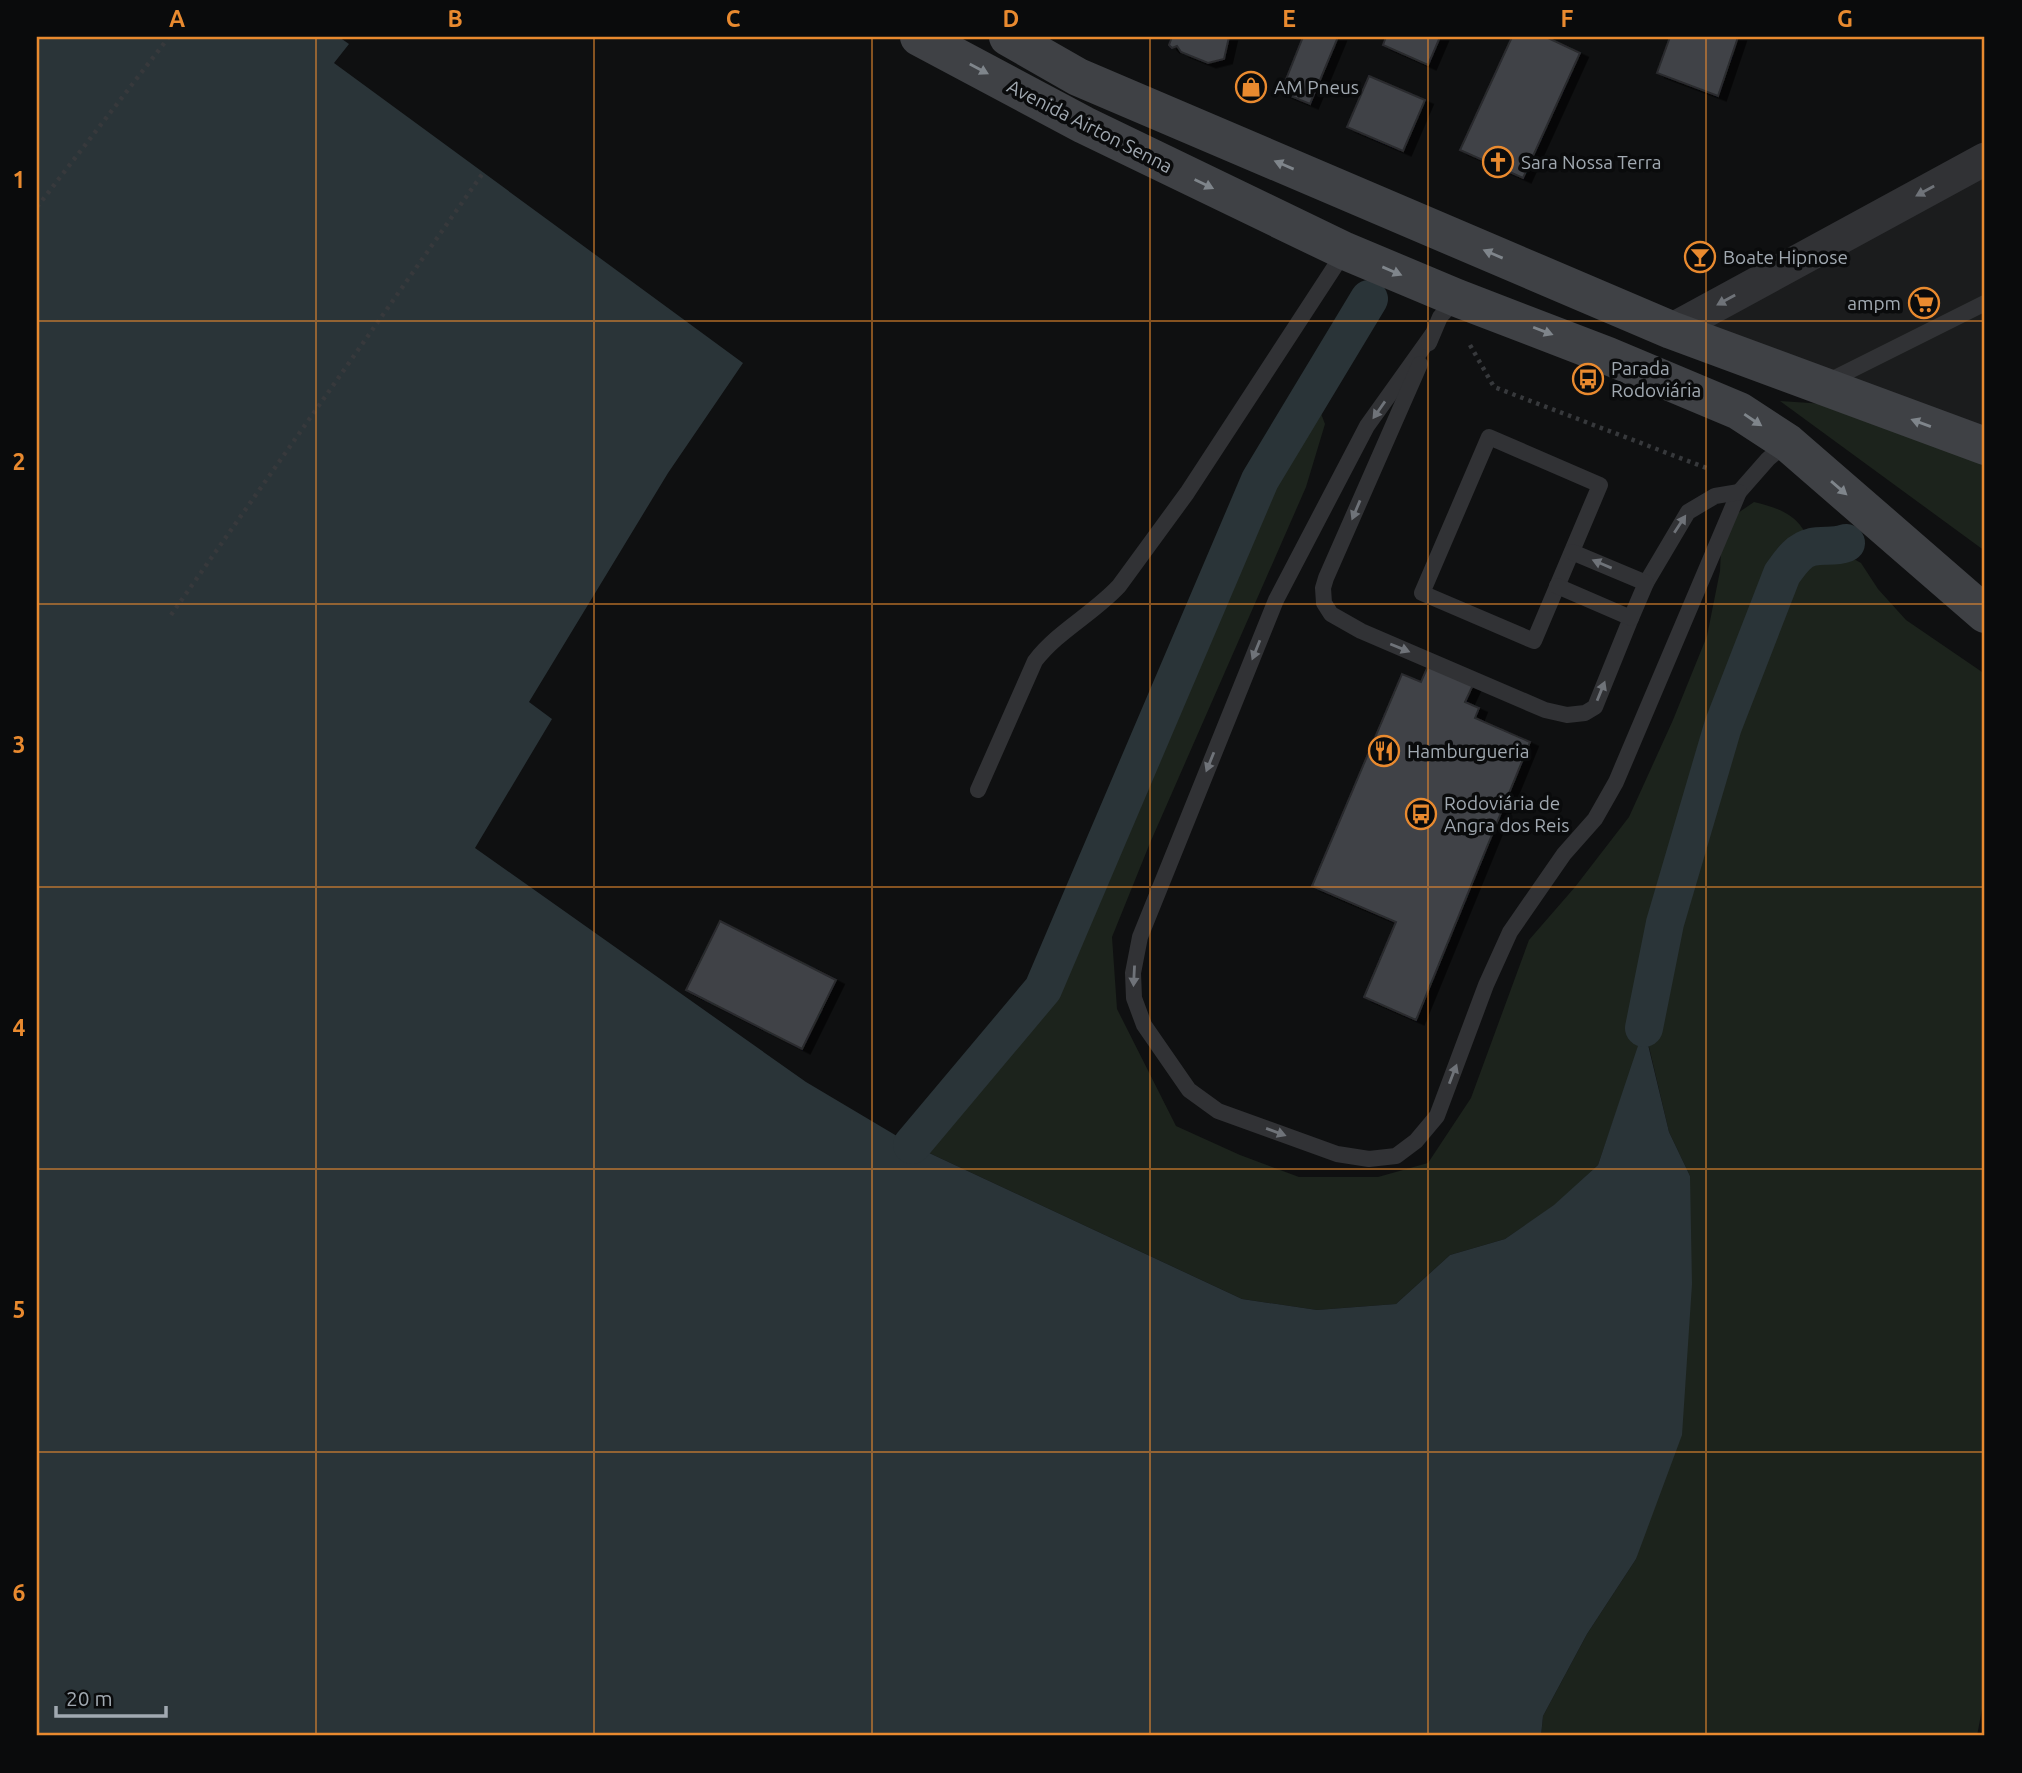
<svg xmlns="http://www.w3.org/2000/svg" width="2022" height="1773" font-family="Ubuntu,sans-serif">
<defs>
<filter id="shadow"><feDropShadow dx="8" dy="4.5" stdDeviation="0" flood-color="#0009"/></filter>
</defs>
<rect width="100%" height="100%" fill="#0f1011"/>
<path fill="#1b1c1d" d="M1985,159V446L1671,330Z"/>
<g fill="#1c231c">
<path d="M1780,401L1825,404L1985,464V551Z"/>
<path d="M1303,409L1320,411L1325,424L1306,487L1150,843L1112,937L1117,1009L1176,1126L1240,1155L1299,1177H1378L1428,1163L1471,1098L1529,940L1575,887L1629,817L1673,720L1707,636L1720,571L1721,548L1735,515L1754,502C1784,509 1801,517 1812,547L1834,548L1861,563L1878,589L1906,620L1985,674V1693L1977,1736H1541L1543,1716L1587,1634L1636,1559L1690,1176L1669,1132L1645,1030L1598,1165L1555,1205L1505,1239L1450,1255L1396,1304L1317,1310L1242,1299L912,1145L1043,989L1260,480Z"/>
</g>
<path fill="#2a3438" d="M37,37H339L349,44L334,63L743,363L668,473L529,702L552,719L475,848L806,1082L912,1145L1242,1299L1317,1310L1396,1304L1450,1255L1505,1239L1554,1205L1598,1165L1644,1028L1669,1132L1690,1176L1692,1284L1682,1435L1636,1559L1587,1634L1543,1716L1541,1736H37Z"/>
<g fill="none" stroke-linecap="round" stroke-linejoin="round">
<g stroke="#2a3438" stroke-width="38">
<path d="M1644,1028L1665,923L1723,726L1782,574C1790,563 1798,550 1812,547C1824,544 1832,548 1846,543"/>
<path d="M912,1145L1043,989L1260,480L1369,299"/>
</g>
</g>
<g fill="#404347" stroke="#292a2d" stroke-width="2" filter="url(#shadow)">
<path d="M1172,37H1229L1224,59L1208,63L1181,52L1177,46L1172,48L1169,45Z"/>
<path d="M1303,37H1338L1310,104L1281,92Z"/>
<path d="M1386,37H1440L1428,65L1383,45Z"/>
<path d="M1512,37H1546L1580,53L1523,178L1460,150Z"/>
<path d="M1670,37H1738L1718,96L1657,73Z"/>
<path d="M1369,76L1425,100L1403,151L1347,127Z"/>
<path d="M1428,666L1473,685L1465,702L1479,708L1475,718L1530,742L1416,1020L1364,997L1396,922L1312,886L1402,674L1421,682Z"/>
<path d="M720,921L836,980L802,1049L686,990Z"/>
</g>
<g fill="none" stroke-linecap="round" stroke-linejoin="round">
<g stroke="#37393c" stroke-width="4.5" stroke-dasharray="3.5 5" stroke-linecap="butt">
<path d="M37,207L169,37"/>
<path d="M1470,345L1494,387L1709,469"/>
<path d="M171,615L483,173"/>
</g>
<g stroke="#313235" stroke-width="16">
<path d="M1432,335L1367,426L1276,600L1140,937L1133,973L1134,998L1144,1025L1189,1090L1218,1111L1337,1154L1369,1159L1396,1156L1416,1141L1437,1116L1486,985L1510,932L1564,854L1595,819L1616,782L1739,492L1768,459L1787,443"/>
<path d="M1429,343L1440,317L1457,298"/>
<path d="M1420,364L1326,578L1323,588L1324,603L1331,614L1361,631L1545,710L1567,715L1585,713L1595,707L1631,618"/>
<path d="M1825,383L1985,303"/>
<path d="M1489,437L1600,485L1534,641L1422,593Z"/>
<path d="M1646,583L1688,512L1715,496L1739,492"/>
<path d="M1557,586L1631,618L1646,583L1572,552"/>
<path d="M978,790L1035,661C1058,631 1093,614 1119,586L1187,493L1345,251"/>
</g>
<path stroke="#313235" stroke-width="33" d="M1671,330L1985,159"/>
<g stroke="#3f4145" stroke-width="38">
<path d="M919,37L1084,125L1345,251L1457,298L1608,356L1739,411L1788,443L1985,614"/>
<path d="M1008,37L1078,77L1671,330L1985,446"/>
</g>
</g>
<defs><path id="oneway-solid" d="M-6-.8H1V-3.2L6.5 0L1 3.2V.8H-6Z" transform="scale(1.75)"/></defs>
<g fill="#7f858b">
<use href="#oneway-solid" transform="translate(979 69) rotate(28)"/>
<use href="#oneway-solid" transform="translate(1284 165) rotate(-157)"/>
<use href="#oneway-solid" transform="translate(1204 184) rotate(26)"/>
<use href="#oneway-solid" transform="translate(1493 254) rotate(-157)"/>
<use href="#oneway-solid" transform="translate(1392 271) rotate(23)"/>
<use href="#oneway-solid" transform="translate(1543 331) rotate(21)"/>
<use href="#oneway-solid" transform="translate(1753 420) rotate(34)"/>
<use href="#oneway-solid" transform="translate(1921 423) rotate(-160)"/>
<use href="#oneway-solid" transform="translate(1839 488) rotate(41)"/>
</g>
<g fill="#6f7379">
<use href="#oneway-solid" transform="translate(1925 191) rotate(151)"/>
<use href="#oneway-solid" transform="translate(1726 300) rotate(151)"/>
<use href="#oneway-solid" transform="translate(1379 410) rotate(125)"/>
<use href="#oneway-solid" transform="translate(1356 510) rotate(113)"/>
<use href="#oneway-solid" transform="translate(1680 524) rotate(-57)"/>
<use href="#oneway-solid" transform="translate(1602 564) rotate(-157)"/>
<use href="#oneway-solid" transform="translate(1400 648) rotate(22)"/>
<use href="#oneway-solid" transform="translate(1256 650) rotate(112)"/>
<use href="#oneway-solid" transform="translate(1601 691) rotate(-68)"/>
<use href="#oneway-solid" transform="translate(1210 762) rotate(112)"/>
<use href="#oneway-solid" transform="translate(1134 976) rotate(93)"/>
<use href="#oneway-solid" transform="translate(1453 1074) rotate(-69)"/>
<use href="#oneway-solid" transform="translate(1276 1132) rotate(20)"/>
</g>
<path fill="none" stroke="#e98a2f" stroke-width="2" stroke-opacity="0.55" d="M316,37V1736M594,37V1736M872,37V1736M1150,37V1736M1428,37V1736M1706,37V1736M37,321H1985M37,604H1985M37,887H1985M37,1169H1985M37,1452H1985"/>
<defs>
<g id="shop-ring" transform="scale(1.575)"><circle r="9.5" fill="#0a0b0c" stroke="#e98a2f" stroke-width="1.5"/><path d="M-5-2.5h2.3a2.7 3.5 0 0 1 5.4 0H5L5.5 6h-11ZM-1.5-2.5h3a1.5 2.3 0 0 0-3 0Z" fill="#e98a2f"/></g>
<g id="church-ring" transform="scale(1.575)"><circle r="9.5" fill="#0a0b0c" stroke="#e98a2f" stroke-width="1.5"/><path d="M-1.2-6h2.4v3.5h3.3v2.4h-3.3V6h-2.4V-.1h-3.3v-2.4h3.3Z" fill="#e98a2f"/></g>
<g id="bar-ring" transform="scale(1.575)"><circle r="9.5" fill="#0a0b0c" stroke="#e98a2f" stroke-width="1.5"/><path d="M-6-5H6L.8 .8V4.5H3.5V6h-7V4.5H-.8V.8Z" fill="#e98a2f"/></g>
<g id="supermarket-ring" transform="scale(1.575)"><circle r="9.5" fill="#0a0b0c" stroke="#e98a2f" stroke-width="1.5"/><path d="M-6-5.5h2.5l.6 2H6L4.5 2H-2.5L-4.4-4H-6ZM-1.5 3.2a1.3 1.3 0 1 0 .1 0ZM3 3.2a1.3 1.3 0 1 0 .1 0Z" fill="#e98a2f"/></g>
<g id="bus-ring" transform="scale(1.575)"><circle r="9.5" fill="#0a0b0c" stroke="#e98a2f" stroke-width="1.5"/><path d="M-5-6H5V4H4V6H2V4H-2V6H-4V4H-5ZM-3.5-4V0h7V-4ZM-3.5 1.2v1.5H-2V1.2ZM2 1.2v1.5H3.5V1.2Z" fill="#e98a2f"/></g>
<g id="restaurant-ring" transform="scale(1.575)"><circle r="9.5" fill="#0a0b0c" stroke="#e98a2f" stroke-width="1.5"/><path d="M-5-6h1v4h1v-4h1v4h1v-4h1v5L-1.5 .5V6h-2V.5L-5-1ZM5-6V6H3V1.5H1.5Q1.5-4 5-6Z" fill="#e98a2f"/></g>
</defs>
<g fill-rule="evenodd">
<use href="#shop-ring" x="1251" y="87"/>
<use href="#church-ring" x="1498" y="162"/>
<use href="#bar-ring" x="1700" y="257"/>
<use href="#supermarket-ring" x="1924" y="303"/>
<use href="#bus-ring" x="1588" y="379"/>
<use href="#restaurant-ring" x="1384" y="751"/>
<use href="#bus-ring" x="1421" y="814"/>
</g>
<g text-anchor="middle" dominant-baseline="central" stroke-width="7" stroke-linejoin="round" paint-order="stroke">
<g font-size="19" fill="#a1a9b1" stroke="#0a0b0c" text-anchor="start">
<text x="1274" y="87">AM Pneus</text>
<text x="1521" y="162">Sara Nossa Terra</text>
<text x="1723" y="257">Boate Hipnose</text>
<text x="1901" y="303" text-anchor="end">ampm</text>
<text x="1611" y="368">Parada<tspan x="1611" dy="22">Rodoviária</tspan></text>
<text x="1407" y="751">Hamburgueria</text>
<text x="1444" y="803">Rodoviária de<tspan x="1444" dy="22">Angra dos Reis</tspan></text>
</g>
<g font-size="19" fill="#a1a9b1" stroke="#0a0b0c">
<text transform="translate(1090 126) rotate(27)">Avenida Airton Senna</text>
</g>
</g>
<rect width="2022" height="1773" fill="none" stroke="#0a0b0c" stroke-width="77"/>
<path d="M56 1706v10h110v-10" fill="none" stroke="#a1a9b1" stroke-width="3.5"/>
<text x="66" y="1706" font-size="21" fill="#a1a9b1" stroke="#0a0b0c" stroke-width="5" paint-order="stroke">20 m</text>
<rect x="38" y="38" width="1945" height="1696" fill="none" stroke="#e98a2f" stroke-width="2.5"/>
<g font-size="23" text-anchor="middle" font-weight="bold" fill="#e98a2f">
<text x="177" y="27">A</text>
<text x="455" y="27">B</text>
<text x="733" y="27">C</text>
<text x="1011" y="27">D</text>
<text x="1289" y="27">E</text>
<text x="1567" y="27">F</text>
<text x="1845" y="27">G</text>
<text x="19" y="188">1</text>
<text x="19" y="470">2</text>
<text x="19" y="753">3</text>
<text x="19" y="1036">4</text>
<text x="19" y="1318">5</text>
<text x="19" y="1601">6</text>
</g>
</svg>
